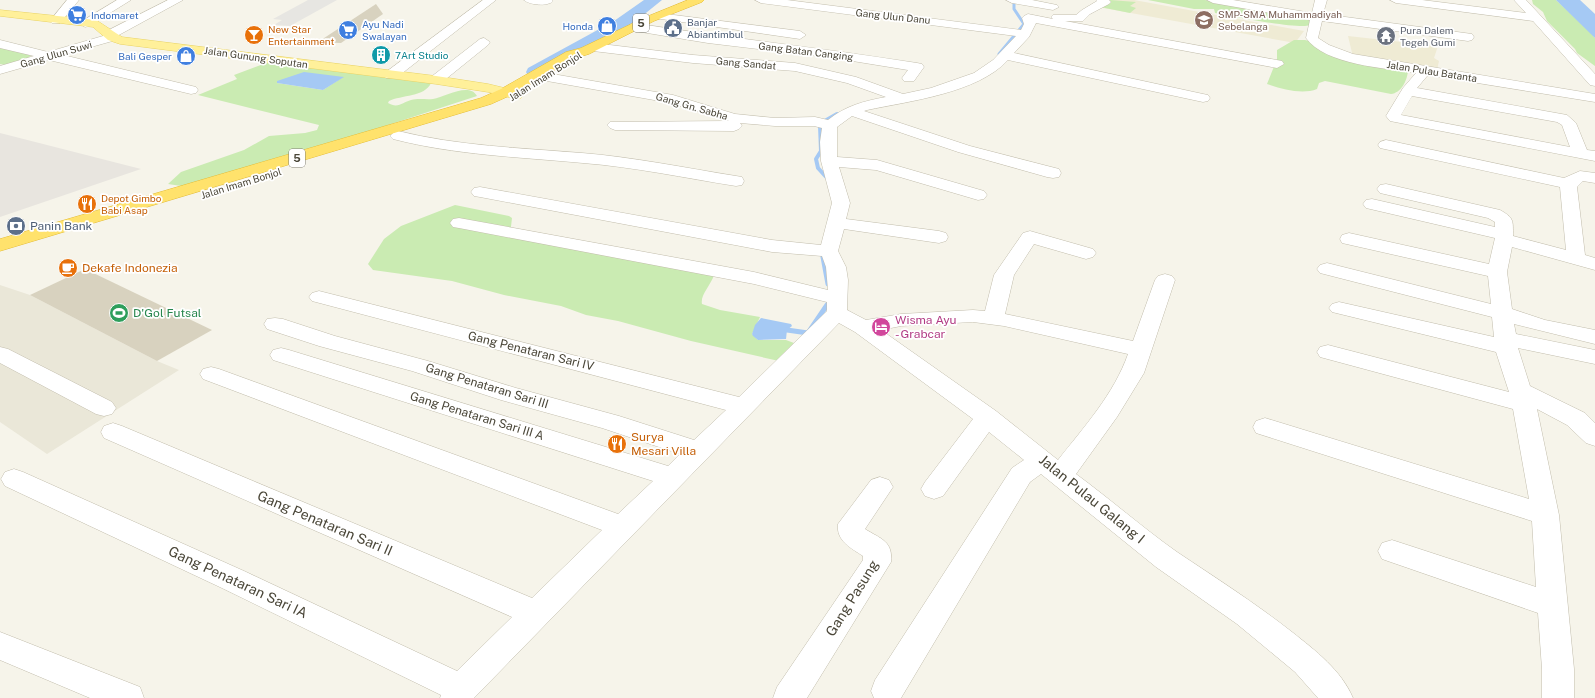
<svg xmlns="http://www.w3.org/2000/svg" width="1595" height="698" font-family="'Public Sans',sans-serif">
<rect width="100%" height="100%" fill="#f6f4ea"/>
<path fill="#eae7d8" d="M0,285L30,295L157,361L179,370L47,454L0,422Z"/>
<path fill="#e8e5df" d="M0,133L141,169L0,217Z"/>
<g fill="#efebd4">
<path d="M1109,0H1134L1304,31L1295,43L1098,7Z"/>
<path d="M1348,36L1438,46L1434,58L1439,61L1437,70L1353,57Z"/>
</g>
<g fill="#caebb2" fill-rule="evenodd">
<path d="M1110,0L1136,2L1130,6L1136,8L1130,13L1100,7Z"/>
<path d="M1148,0H1205L1309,19V25C1304,30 1228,16 1215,13L1214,9H1194Z"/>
<path d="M1532,0H1556L1591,33L1595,38V66L1577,53L1575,49L1547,21L1543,12L1533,4Z"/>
<path d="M1294,40H1305L1330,46L1347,54L1408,71C1407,81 1401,93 1391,94L1325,81L1319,83L1317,89C1302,95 1282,89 1267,84L1277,59V50Z"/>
<path d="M0,46L35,54L29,56L33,58L5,65L0,64Z"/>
<path d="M269,62L431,83C425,97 401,95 389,101L388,103C398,109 403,102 411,100C419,98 426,100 433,99C445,97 469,82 477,96L379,128L181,186L168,184L181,172L244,150L269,136L305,133L317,130L319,125L198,95L237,79L234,75ZM343,77L323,90L277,83Z"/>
<path d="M455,205L509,216L512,218L510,235L714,275C711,285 700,295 702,304L720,310L760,317L752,334L758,340H786L794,343L779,361L691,341L618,321L586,315L561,306L504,295L452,281L373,270L368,264L384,239L401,226Z"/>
</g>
<path fill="#e7e6e2" d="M308,0H337L290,26L274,25L282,20L273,19Z"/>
<g fill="#a5c9f4">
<path d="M1556,0H1580L1595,14V38Z"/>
<path d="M304,72L344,77L323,90L277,83V81Z"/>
<path d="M761,318L791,324L792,326L787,330L786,339L758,340L753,336L752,334L755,325Z"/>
</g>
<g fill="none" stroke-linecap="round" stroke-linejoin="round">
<path stroke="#a5c9f4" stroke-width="3" d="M999,54L1024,24L1014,9V0"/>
<path stroke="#a5c9f4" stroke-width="4" d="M828,179L818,168L816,159L821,151L820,126L823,122L837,114"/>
<g stroke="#a5c9f4" stroke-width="5">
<path d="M823,257L828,284"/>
<path d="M787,330L808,333L827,305"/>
</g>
<path fill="#a5c9f4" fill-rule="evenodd" d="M644,0H662L626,29L542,76L535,78L528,76L526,72L528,68L614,21Z"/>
</g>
<g fill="#d8d2bf">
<path d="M376,4L383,14L341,43L318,42Z"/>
<path d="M85,269L212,330L157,361L30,295Z"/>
</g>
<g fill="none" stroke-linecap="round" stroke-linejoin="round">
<g stroke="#c2bdac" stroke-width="1">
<g id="minor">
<path d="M67,0H79L60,23H52L50,21Z"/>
<path d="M117,0H131L89,26L85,27L79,23Z"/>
<path d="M168,0H183L117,36L116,40L63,55L196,87L198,90L196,93L191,94L49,60L0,74V66L34,56L0,48V40L48,52L103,36L105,32Z"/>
<path d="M483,0H496L396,78H386L384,75L386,72Z"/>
<path d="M524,0H552L553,1C548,7 529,5 524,0Z"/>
<path d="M755,0H787L1021,30L1024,24L1022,18L1024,16L1028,14L1053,19L1051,17L1053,15H1076L1082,10L1097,1L1096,0H1109L1111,2L1109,4L1090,14L1083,21H1065L1282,61L1284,64L1277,68L1036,23L1029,37L1014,53L1203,94L1208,95L1210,98L1208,101L1203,102L1008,60C978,93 910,101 867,110L864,111L970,146L1059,169L1061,173L1059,177L1053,178L1047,177L958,152L852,116L837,127V157L877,160L984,191L987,195L984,199L978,200L876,170L839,167L850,203L846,219L939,231L946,233L948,237L946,241L939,243L844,229L838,251L846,267L848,280L847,310L866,320L901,314L973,310L985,311L994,275L1023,233L1030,231L1093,249L1096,253L1093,257L1086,259L1034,244L1014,275L1005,314L1133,341L1155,280L1158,276L1165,274L1172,276L1175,280L1144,373L1117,417L1076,474C1110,499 1143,528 1177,552C1216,578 1255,603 1292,632C1316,651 1341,670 1353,698H1318L1295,672L1237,624L1156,567L1041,474L1030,482L901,698H874L871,691L875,680L1012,468L1024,460L989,432L943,496L934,499L925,496L921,489L925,482L973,419L855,332L839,323L474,698H440L441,695L224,589L5,486L1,479L5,472L14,469L23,472L244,571L457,671L512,617L104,438L101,432L104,426L113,423L122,426L532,598L602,530L203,379L200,374L203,369L211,367L219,369L618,514L653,481L273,360L270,355L273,350L281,348L289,350L668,466L680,454L602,428L501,400L412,371L319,346L267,329L264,324L267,319L275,318L283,319L335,336L428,361L516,388L619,416L694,440L726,410L312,301L309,297L312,293L319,291L739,397L827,311V302L754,284L459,228L453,227L450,223L453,219L459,218L754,272L828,290L826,267L822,256L772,252L480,197L474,196L471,192L474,188L480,187L772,240L821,245L832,203L821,161L820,142L822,128L814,126H775L740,123L742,126L739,129L734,131L615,130L610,128L607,125L610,122L729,121L671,103L547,81L542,80L540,77L542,74L547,73L673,95L735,114L775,118L815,117L828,120C845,106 864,101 886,97L847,83L795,71L693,63L593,51L587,47L593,43L693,55L795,63L856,77L903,94L931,88L974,73L993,60L1016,36L761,3ZM973,322L1004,326L1128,354C1114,394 1084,427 1058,460L996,411L881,330L901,326Z"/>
<path d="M1006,0H1032L1057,5L1059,7L1053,10L1012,3Z"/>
<path d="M1207,0H1233L1312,13L1315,0H1327L1323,14L1472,34L1474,37L1472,40L1468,41L1322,21L1318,38L1329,45L1353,54L1595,94V102L1428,75L1417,88L1567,115L1576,123L1587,150L1595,151V161L1390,121L1386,116L1403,88L1416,73C1385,68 1325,65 1306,38L1310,20L1213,3ZM1412,96L1557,122L1562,125L1570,147L1401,115Z"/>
<path d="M1390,0H1422L1526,13L1514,0H1526L1595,74V86L1590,85L1533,21L1396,3Z"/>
<path d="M658,13L800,31L806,35L800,39L654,18L652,16L654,14Z"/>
<path d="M633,23C727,38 822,48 917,63L922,64L924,67L914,81H904L902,78L908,70L834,58L708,43L629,30L627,27Z"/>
<path d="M484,38L490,42L488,45L441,83H431L429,80L431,77L480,39Z"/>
<path d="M398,131C458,146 521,148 582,153C632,157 686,168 736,176L742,177L744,181L742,185L736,186C685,178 634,167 583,163C519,157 455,155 393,139L390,136L393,133Z"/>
<path d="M1386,140L1564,178L1580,171L1595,173V183L1583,181L1577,187L1585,255L1595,258V270L1512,247L1507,272L1512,309L1545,320L1595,330V344L1514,324L1516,334L1595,350V364L1518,348L1530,386L1585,413L1595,423V446L1586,443L1567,425L1537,409L1559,515L1574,669V698H1542V669L1538,613L1382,559L1378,551L1382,543L1392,540L1536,587L1532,521L1256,433L1253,427L1256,421L1265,418L1529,499L1513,409L1320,357L1317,352L1320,347L1328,345L1509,392L1496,352L1332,312L1329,308L1332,304L1339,302L1494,337L1492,317L1320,273L1317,269L1320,265L1327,263L1491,304L1488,276L1342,243L1340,239L1342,235L1349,233L1489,264L1495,238L1366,208L1363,204L1366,200L1372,199L1495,227V222L1488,218L1380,193L1377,189L1380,185L1386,184L1500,210C1514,218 1513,220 1513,236L1566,250L1560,187L1380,148L1378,145L1380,142Z"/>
<path d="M0,347L8,349L112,402L116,408L112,414L104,416L96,414L0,363Z"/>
<path d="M880,477L889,480L893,487L865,529C881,539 893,541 891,562L807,698H773L777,687L863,560V556C851,548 836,541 838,524L871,480Z"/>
<path d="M0,632L140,687L144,698H90L0,660Z"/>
</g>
</g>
<g stroke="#e9d365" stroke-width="1">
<path id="major" d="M0,10L96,20L122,37L436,76L488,84L521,92L523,95L521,98L516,99L488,92L436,84L120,44L108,40L93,27L0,16Z"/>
</g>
<g stroke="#e4bc36" stroke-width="1">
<path id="highway" d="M688,0H704L702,2L654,21L589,54L576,58L511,95L491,104L0,251V239L481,98L501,89L566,52L581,48L646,17Z"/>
</g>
<use href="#minor" fill="#fff" fill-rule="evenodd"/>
<use href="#major" fill="#fff09a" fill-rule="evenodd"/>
<use href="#highway" fill="#ffe26c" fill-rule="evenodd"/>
</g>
<defs>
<g id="supermarket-disc" transform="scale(1)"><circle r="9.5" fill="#3f7fe0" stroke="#fff"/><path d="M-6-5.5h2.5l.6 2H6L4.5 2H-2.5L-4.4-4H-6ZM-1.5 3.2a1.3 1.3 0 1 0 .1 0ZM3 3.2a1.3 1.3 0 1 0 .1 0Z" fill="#fff"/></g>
<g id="school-disc" transform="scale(1)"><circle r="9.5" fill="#8d6e63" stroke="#fff"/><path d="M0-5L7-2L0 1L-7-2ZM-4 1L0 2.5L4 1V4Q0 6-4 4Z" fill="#fff"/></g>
<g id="shop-disc" transform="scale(1)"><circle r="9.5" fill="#3f7fe0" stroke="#fff"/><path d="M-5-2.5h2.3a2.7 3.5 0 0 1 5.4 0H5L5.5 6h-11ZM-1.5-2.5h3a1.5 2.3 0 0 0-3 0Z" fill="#fff"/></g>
<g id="civic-disc" transform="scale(1)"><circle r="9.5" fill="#5c6f8a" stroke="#fff"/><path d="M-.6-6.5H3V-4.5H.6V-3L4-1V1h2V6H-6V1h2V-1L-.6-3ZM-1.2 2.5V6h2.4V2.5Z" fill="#fff"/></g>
<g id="bar-disc" transform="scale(1)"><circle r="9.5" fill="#e8710a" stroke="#fff"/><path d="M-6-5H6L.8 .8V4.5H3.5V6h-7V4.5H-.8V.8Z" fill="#fff"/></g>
<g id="temple-disc" transform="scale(1)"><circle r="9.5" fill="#6b7280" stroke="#fff"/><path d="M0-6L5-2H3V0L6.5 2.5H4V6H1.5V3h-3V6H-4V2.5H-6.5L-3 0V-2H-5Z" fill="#fff"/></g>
<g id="building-disc" transform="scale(1)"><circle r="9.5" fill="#0f9aa8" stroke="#fff"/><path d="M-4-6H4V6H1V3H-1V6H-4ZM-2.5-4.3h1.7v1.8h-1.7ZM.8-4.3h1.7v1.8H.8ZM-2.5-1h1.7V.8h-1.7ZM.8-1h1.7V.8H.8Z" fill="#fff"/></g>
<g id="restaurant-disc" transform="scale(1)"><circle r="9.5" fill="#e8710a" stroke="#fff"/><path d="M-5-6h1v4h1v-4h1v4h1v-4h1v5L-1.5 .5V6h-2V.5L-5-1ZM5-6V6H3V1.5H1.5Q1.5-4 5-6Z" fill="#fff"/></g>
<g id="bank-disc" transform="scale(1)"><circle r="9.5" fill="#5c6f8a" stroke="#fff"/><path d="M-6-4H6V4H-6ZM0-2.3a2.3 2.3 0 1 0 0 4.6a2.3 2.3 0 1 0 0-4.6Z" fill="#fff"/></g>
<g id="cafe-disc" transform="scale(1)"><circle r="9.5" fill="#e8710a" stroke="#fff"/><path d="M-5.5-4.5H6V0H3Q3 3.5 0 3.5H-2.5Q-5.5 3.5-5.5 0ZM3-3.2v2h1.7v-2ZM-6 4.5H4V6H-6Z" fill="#fff"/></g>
<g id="stadium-disc" transform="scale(1)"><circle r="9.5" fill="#2e9e5b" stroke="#fff"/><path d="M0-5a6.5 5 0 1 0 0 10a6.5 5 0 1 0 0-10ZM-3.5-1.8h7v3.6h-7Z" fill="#fff"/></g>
<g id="hotel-disc" transform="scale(1)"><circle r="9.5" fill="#d1479c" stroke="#fff"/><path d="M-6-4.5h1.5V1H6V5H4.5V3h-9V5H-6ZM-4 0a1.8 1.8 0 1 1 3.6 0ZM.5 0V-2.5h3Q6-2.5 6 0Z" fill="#fff"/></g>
</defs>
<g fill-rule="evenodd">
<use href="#supermarket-disc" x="77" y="15"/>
<use href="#school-disc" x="1204" y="20"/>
<use href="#shop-disc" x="607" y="26"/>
<use href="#civic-disc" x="673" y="28"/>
<use href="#supermarket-disc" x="348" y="30"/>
<use href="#bar-disc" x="254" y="35"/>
<use href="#temple-disc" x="1386" y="36"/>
<use href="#building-disc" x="381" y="55"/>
<use href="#shop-disc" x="186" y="56"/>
<use href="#restaurant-disc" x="87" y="204"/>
<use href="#bank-disc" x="16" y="226"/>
<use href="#cafe-disc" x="68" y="268"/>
<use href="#stadium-disc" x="119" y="313"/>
<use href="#hotel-disc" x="881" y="327"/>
<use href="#restaurant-disc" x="617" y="444"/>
</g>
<g text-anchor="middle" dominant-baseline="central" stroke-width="3.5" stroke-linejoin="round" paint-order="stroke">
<g font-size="10" fill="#785e54" stroke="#fff" text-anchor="start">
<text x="1218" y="14">SMP-SMA Muhammadiyah<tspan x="1218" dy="12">Sebelanga</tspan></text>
</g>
<g font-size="10" fill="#366cbe" stroke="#fff" text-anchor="start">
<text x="91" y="15">Indomaret</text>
<text x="362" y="24">Ayu Nadi<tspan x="362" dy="12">Swalayan</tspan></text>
<text x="593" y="26" text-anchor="end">Honda</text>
<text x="172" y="56" text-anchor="end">Bali Gesper</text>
</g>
<g font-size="10" fill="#4a4638" stroke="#fff">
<text transform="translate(893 16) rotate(6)">Gang Ulun Danu</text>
<text transform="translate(806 51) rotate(7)">Gang Batan Canging</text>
<text transform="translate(56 54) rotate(-16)">Gang Ulun Suwi</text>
<text transform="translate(256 57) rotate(8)">Jalan Gunung Soputan</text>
<text transform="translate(746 63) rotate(5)">Gang Sandat</text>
<text transform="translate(1432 71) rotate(9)">Jalan Pulau Batanta</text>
<text transform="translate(545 76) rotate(-32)">Jalan Imam Bonjol</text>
<text transform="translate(692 106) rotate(16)">Gang Gn. Sabha</text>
<text transform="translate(241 183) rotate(-17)">Jalan Imam Bonjol</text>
</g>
<g font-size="10" fill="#4e5e75" stroke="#fff" text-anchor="start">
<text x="687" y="22">Banjar<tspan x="687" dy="12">Abiantimbul</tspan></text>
</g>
<g font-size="10" fill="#c56008" stroke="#fff" text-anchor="start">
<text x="268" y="29">New Star<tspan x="268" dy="12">Entertainment</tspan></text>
<text x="101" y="198">Depot Gimbo<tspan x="101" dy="12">Babi Asap</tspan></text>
</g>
<g font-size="10" fill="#5b616d" stroke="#fff" text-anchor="start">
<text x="1400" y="30">Pura Dalem<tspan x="1400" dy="12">Tegeh Gumi</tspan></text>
</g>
<g font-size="10" fill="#0d838f" stroke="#fff" text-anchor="start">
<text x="395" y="55">7Art Studio</text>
</g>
<g fill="#fff" stroke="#807e74" stroke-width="1">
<rect x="633" y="14" width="16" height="18" rx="3"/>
<rect x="289" y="149" width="16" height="18" rx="3"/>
</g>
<g font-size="11" font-weight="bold" fill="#4a4638">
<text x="641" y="23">5</text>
<text x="297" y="158">5</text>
</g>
<g font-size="12" fill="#4e5e75" stroke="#fff" text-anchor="start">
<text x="30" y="226">Panin Bank</text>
</g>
<g font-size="12" fill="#c56008" stroke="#fff" text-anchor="start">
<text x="82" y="268">Dekafe Indonezia</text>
<text x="631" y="437">Surya<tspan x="631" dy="14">Mesari Villa</tspan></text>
</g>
<g font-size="12" fill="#27864d" stroke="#fff" text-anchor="start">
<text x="133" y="313">D'Gol Futsal</text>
</g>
<g font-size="12" fill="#b23c85" stroke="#fff" text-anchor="start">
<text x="895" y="320">Wisma Ayu<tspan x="895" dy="14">- Grabcar</tspan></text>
</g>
<g font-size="12" fill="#4a4638" stroke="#fff">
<text transform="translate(531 351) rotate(14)">Gang Penataran Sari IV</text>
<text transform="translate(487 386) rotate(17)">Gang Penataran Sari III</text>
<text transform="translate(477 416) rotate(17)">Gang Penataran Sari III A</text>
</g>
<g font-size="14" fill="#4a4638" stroke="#fff">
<text transform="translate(1092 499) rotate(39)">Jalan Pulau Galang I</text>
<text transform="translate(325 523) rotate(23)">Gang Penataran Sari II</text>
<text transform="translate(238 582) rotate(25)">Gang Penataran Sari IA</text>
<text transform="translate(852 598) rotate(-58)">Gang Pasung</text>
</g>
</g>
</svg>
